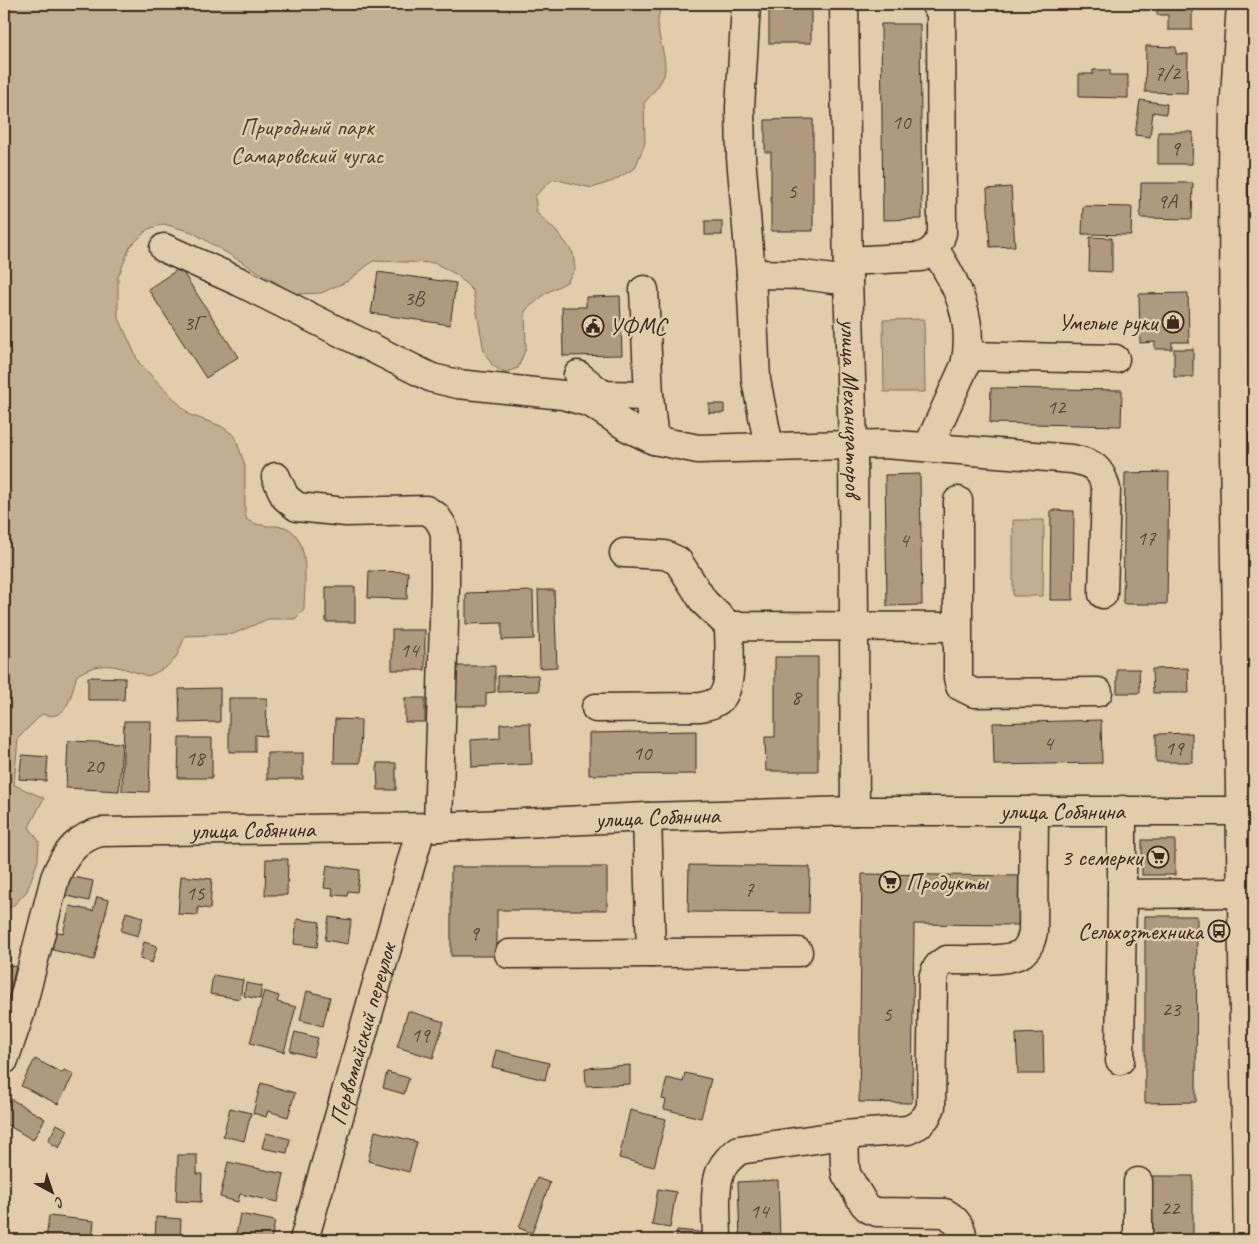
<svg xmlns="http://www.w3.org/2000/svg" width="1258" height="1244" font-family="Caveat,sans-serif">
<rect width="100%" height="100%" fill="#e2ccac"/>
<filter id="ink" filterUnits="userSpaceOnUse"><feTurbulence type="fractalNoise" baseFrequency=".02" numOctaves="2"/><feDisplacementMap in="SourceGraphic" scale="10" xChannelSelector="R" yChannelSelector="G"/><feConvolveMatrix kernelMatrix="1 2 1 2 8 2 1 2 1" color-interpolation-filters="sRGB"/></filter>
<g filter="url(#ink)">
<g fill="#c4ae92" stroke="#806c58">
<path d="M4,4H663C650,28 666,46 665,70C665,80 651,95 644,103L645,143L635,168L613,181L592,188L553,179L535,196L537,213L560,235L573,253L575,269L567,282L546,293L525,311L526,348L518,368L504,373L492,365L484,351L473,291L457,275L435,263L373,261L348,281L321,293L295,294L192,232L164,224L148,229L130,247L118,277V316L139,363L190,415L221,426L235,436L245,466V514L247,520C252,522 257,525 262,525C269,527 279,525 285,527C312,538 304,587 304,610L295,619H268L233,634L185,636C175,662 174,665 148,676C120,668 105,658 77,675C71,694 68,723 42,714L18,738L14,785L44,798L29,827L39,841L38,860L27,891L15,904L4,911Z"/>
<path d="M924,319L925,392H884L883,320Z"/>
<path d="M1013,520H1044L1043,596H1013Z"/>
</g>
<g fill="#af9a80" stroke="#3b2a1e">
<rect x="769" y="4" width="42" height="39"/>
<path d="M1157,4H1192V30H1168V15H1157Z"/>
<path d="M881,24H920L922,219L883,220Z"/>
<path d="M1146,46L1176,47V54H1188L1187,93L1145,92Z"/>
<path d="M1093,70H1110V75H1128V98L1079,97V74H1093Z"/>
<path d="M1140,100L1167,104L1166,114L1153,112L1150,137L1135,135Z"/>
<path d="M813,119V231H771V152H765V120Z"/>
<path d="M1158,132H1193L1192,164H1158Z"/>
<path d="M1141,183H1193L1192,219L1140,218Z"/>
<path d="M1011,187L1015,246L990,247L987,189Z"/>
<path d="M1083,206L1132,207L1131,235L1082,234Z"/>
<rect x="705" y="221" width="17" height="14"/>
<path d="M1090,237L1112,238V272L1089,271Z"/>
<path d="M180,268L238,357L206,378L148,289Z"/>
<path d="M378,272L456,283L450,325L371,313Z"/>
<path d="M1188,293L1189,342H1172V349H1155V342L1140,343L1139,294Z"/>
<path d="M620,296L622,355L563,356L562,307H586V297Z"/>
<rect x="1174" y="349" width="19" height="28"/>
<path d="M991,388L1122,390L1121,426L990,423Z"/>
<rect x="709" y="404" width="15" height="9"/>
<path d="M1169,472L1167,604H1123L1125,473Z"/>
<path d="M920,474L922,605L887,606L885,475Z"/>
<path d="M1051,510L1074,511L1073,600H1050Z"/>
<path d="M369,571L408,572L407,599L368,598Z"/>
<rect x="326" y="587" width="29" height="35"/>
<path d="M538,590H554L557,667L540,668Z"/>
<path d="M533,591L534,639L502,640V623L466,624V593Z"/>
<rect x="392" y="630" width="33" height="40"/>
<path d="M775,657H818V771H766L765,737H775Z"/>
<path d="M453,666H495V692L486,693V706H453Z"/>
<path d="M1188,668L1189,693H1153L1152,669Z"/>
<path d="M1117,669H1139L1140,693H1117Z"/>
<path d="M538,675L539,691L498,692V676Z"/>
<path d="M88,677L125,678L124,700H88Z"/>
<path d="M220,688V722L180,723L179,689Z"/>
<path d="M229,698H267L266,736L255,735V752H229Z"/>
<rect x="405" y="698" width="20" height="24"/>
<path d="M335,719L361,720L360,763H334Z"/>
<path d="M1101,720L1102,763L994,765L993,723Z"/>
<path d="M124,721H151L149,792L122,791Z"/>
<path d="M530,723L532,764L472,767L471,740L500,738V724Z"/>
<path d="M696,731V774L589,775V733Z"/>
<path d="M1192,733V762H1156V734Z"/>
<path d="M179,738H212V778H178Z"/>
<path d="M68,741L122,743L119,791L66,788Z"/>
<rect x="267" y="753" width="36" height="26"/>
<path d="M22,755L48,757L46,781L19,779Z"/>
<path d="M377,763H396V790H378Z"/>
<rect x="1142" y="840" width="33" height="35"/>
<path d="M266,859H288L287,895H265Z"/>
<path d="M327,865L360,870L357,892L348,891L347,896L332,895L333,889L324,888Z"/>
<path d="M689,865L810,867L809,913L688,912Z"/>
<path d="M451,867H607V910H497V956H451Z"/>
<path d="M862,874L1021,876L1020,925L914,924L912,1103L859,1102Z"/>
<path d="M68,876L93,881L89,901L63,895Z"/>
<path d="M181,876L212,879L210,909L198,907V915L178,914Z"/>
<path d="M97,897L109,900L94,960L49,949L54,931L63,933L70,906L93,911Z"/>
<path d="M126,912L143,917L138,936L121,931Z"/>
<path d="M1145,916H1197L1196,1102L1145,1103Z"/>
<path d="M329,917L351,920L348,944L325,940Z"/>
<path d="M297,919L320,922L317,947L294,944Z"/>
<path d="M144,942L157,946L152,963L140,959Z"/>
<path d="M4,964L16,967L5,1011H4Z"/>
<path d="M213,975L243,980L240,999L210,994Z"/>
<path d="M246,983L262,986L260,999L244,996Z"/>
<path d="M264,991L279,996L277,1002L296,1007L284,1052L250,1043Z"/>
<path d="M307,991L330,997L323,1026L300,1020Z"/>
<path d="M408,1011L444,1022L433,1058L397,1047Z"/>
<path d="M295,1032L318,1038L313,1057L290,1051Z"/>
<path d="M1043,1033L1044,1074H1018L1016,1034Z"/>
<path d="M496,1050L549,1063L545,1080L492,1067Z"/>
<path d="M35,1059L62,1073L64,1070L74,1074L58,1104L21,1086Z"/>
<path d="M630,1065V1084L586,1086L585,1068Z"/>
<path d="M387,1072L409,1078L404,1094L383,1088Z"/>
<path d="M685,1073L711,1079L701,1118L664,1109L666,1100L662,1099L667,1078L683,1082Z"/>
<path d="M261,1083L295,1093L288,1117L268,1111L266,1117L253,1113Z"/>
<path d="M11,1099L45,1119L33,1140L4,1123V1112Z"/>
<path d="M230,1108L251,1113L244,1141L223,1136Z"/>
<path d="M630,1110L666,1119L654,1167L619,1158Z"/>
<path d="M57,1124L68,1130L59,1148L48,1141Z"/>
<path d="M375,1131L417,1142L409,1172L368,1161Z"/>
<path d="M266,1133L290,1139L287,1153L262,1148Z"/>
<path d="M178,1155H197V1174H202L201,1202L176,1201Z"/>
<path d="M228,1162L284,1174L278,1202L240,1194L238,1202L220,1197Z"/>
<rect x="1148" y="1176" width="45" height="64"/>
<path d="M537,1178L550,1183L532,1233L519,1228Z"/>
<path d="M778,1180L780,1240H740L738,1182Z"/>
<path d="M658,1189L676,1192L670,1228L652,1225Z"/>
<path d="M240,1214L275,1221L271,1240H235Z"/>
<path d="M49,1216L94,1221L92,1240H46Z"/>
<path d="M156,1217L181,1219L180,1240H155Z"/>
<path d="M677,1230L708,1233L707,1240H676Z"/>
</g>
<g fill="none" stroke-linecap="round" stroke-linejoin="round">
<g stroke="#3b2a1e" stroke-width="31">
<g id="minor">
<path d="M746,4L740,108L741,157L751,274L756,380L769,447"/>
<path id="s1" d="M844,4L848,279L853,445L855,811"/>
<path d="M1241,4L1234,111L1233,168L1234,451L1248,1240"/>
<path d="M164,248L240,282L432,378L458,384L563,395L591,403L629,428L654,440L698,449L885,444L1072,459C1093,463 1101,468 1106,489L1103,594"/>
<path d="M848,261L921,257C933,252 939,245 942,233L941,12L935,4"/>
<path d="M751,274L803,275L833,279H848"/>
<path d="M644,290L649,396L654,440"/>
<path d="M967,356L1115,359"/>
<path d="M578,375L599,392L606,395L649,396"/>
<path d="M928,447L965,365C975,322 958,284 934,249"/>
<path d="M276,477L285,497L297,507L346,512L426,510L436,516L443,527L445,536V587L438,827"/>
<path d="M958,501V678L960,686L974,693L1098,692"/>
<path d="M624,553L665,555L678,561L704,602L729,626"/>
<path d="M596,708L701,707C709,705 716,704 722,697C733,683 729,643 729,626L957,627"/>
<path d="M1122,810V894L1242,893"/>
<path d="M647,817L651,953"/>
<path d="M509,954L798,952"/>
<path id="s2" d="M4,1060L20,1014L55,878C63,857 77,837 101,832L438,827L647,817L855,811H1241"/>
<path d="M1120,1060L1122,894"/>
<path d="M844,1135L845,1165L846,1174L864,1204L869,1209L877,1212L945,1213C956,1219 962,1227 963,1240"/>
<path d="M1138,1182V1240"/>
<path id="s3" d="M304,1240L421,828"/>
<path d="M717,1240C717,1220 713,1188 721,1170C725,1161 732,1156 739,1150L844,1135L908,1130L918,1125L926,1117L931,1107L933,979C935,969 938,964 947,960C964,960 1009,962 1022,953C1029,947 1031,941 1033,932L1034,810"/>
</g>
</g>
<use href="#minor" stroke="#e2ccac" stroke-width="28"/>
</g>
</g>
<defs>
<g id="shop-ring" transform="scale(1.125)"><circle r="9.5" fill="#e2ccac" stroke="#3b2a1e" stroke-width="1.5"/><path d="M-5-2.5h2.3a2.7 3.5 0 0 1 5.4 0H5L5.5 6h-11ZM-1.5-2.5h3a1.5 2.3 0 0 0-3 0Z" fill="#3b2a1e"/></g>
<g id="civic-ring" transform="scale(1.125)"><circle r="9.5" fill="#e2ccac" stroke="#3b2a1e" stroke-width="1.5"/><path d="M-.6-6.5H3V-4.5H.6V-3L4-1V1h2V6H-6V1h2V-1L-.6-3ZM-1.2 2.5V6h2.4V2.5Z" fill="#3b2a1e"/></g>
<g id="supermarket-ring" transform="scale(1.125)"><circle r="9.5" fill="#e2ccac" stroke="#3b2a1e" stroke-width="1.5"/><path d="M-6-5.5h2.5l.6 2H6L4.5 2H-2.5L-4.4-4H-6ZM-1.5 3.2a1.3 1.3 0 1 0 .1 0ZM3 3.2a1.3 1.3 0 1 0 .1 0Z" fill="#3b2a1e"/></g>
<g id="bus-ring" transform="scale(1.125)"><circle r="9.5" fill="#e2ccac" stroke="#3b2a1e" stroke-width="1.5"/><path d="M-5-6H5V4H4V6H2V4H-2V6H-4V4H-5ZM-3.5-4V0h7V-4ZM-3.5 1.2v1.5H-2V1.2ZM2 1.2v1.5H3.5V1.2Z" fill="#3b2a1e"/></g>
</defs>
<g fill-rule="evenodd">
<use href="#shop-ring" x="1173" y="322"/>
<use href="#civic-ring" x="593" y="326"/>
<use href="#supermarket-ring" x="1158" y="857"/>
<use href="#supermarket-ring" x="890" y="882"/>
<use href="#bus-ring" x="1219" y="931"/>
</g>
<g text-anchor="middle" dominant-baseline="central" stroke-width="5" stroke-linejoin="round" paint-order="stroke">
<g font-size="21" fill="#584636">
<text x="1167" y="73">7/2</text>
<text x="901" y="122">10</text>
<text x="1175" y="148">9</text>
<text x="792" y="191">5</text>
<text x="1167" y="201">9А</text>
<text x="414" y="298">3В</text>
<text x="193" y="323">3Г</text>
<text x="1056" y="407">12</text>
<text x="1146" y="538">17</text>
<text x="904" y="540">4</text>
<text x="409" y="650">14</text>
<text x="796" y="697">8</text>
<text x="1048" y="743">4</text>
<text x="1174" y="748">19</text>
<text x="642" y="753">10</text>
<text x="195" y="758">18</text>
<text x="94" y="766">20</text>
<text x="749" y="889">7</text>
<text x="195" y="893">15</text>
<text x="474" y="933">9</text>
<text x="1171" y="1009">23</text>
<text x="887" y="1014">5</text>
<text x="420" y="1035">19</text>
<text x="1170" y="1208">22</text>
<text x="759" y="1211">14</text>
</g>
<g font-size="24" fill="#503e2f" stroke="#e2ccac">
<text x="307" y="127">Природный парк<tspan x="307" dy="28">Самаровский чугас</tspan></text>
</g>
<g font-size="24" fill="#3b2a1e" stroke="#e2ccac" text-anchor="end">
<text x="1157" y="322">Умелые руки</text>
<text x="609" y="326" text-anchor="start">УФМС</text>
<text x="1142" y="857">3 семерки</text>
<text x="906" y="882" text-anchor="start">Продукты</text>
<text x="1203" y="931">Сельхозтехника</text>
</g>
<g font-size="24" fill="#3b2a1e" stroke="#e2ccac">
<text stroke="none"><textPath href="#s1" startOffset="404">улица Механизаторов</textPath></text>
<text stroke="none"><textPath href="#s2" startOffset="1219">улица Собянина</textPath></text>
<text stroke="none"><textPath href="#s2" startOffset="814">улица Собянина</textPath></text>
<text stroke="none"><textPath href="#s2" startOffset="409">улица Собянина</textPath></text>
<text stroke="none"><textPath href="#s3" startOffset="214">Первомайский переулок</textPath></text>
</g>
</g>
<rect width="1258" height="1244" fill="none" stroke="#e2ccac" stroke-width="20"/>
<rect x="10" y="10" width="1238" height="1224" fill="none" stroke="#3b2a1e" stroke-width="2" filter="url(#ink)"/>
<g transform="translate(52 1192) rotate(140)" stroke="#e2ccac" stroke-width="4" paint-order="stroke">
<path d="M0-4L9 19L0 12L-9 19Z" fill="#3b2a1e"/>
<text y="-8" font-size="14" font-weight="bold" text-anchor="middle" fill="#3b2a1e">С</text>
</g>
</svg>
